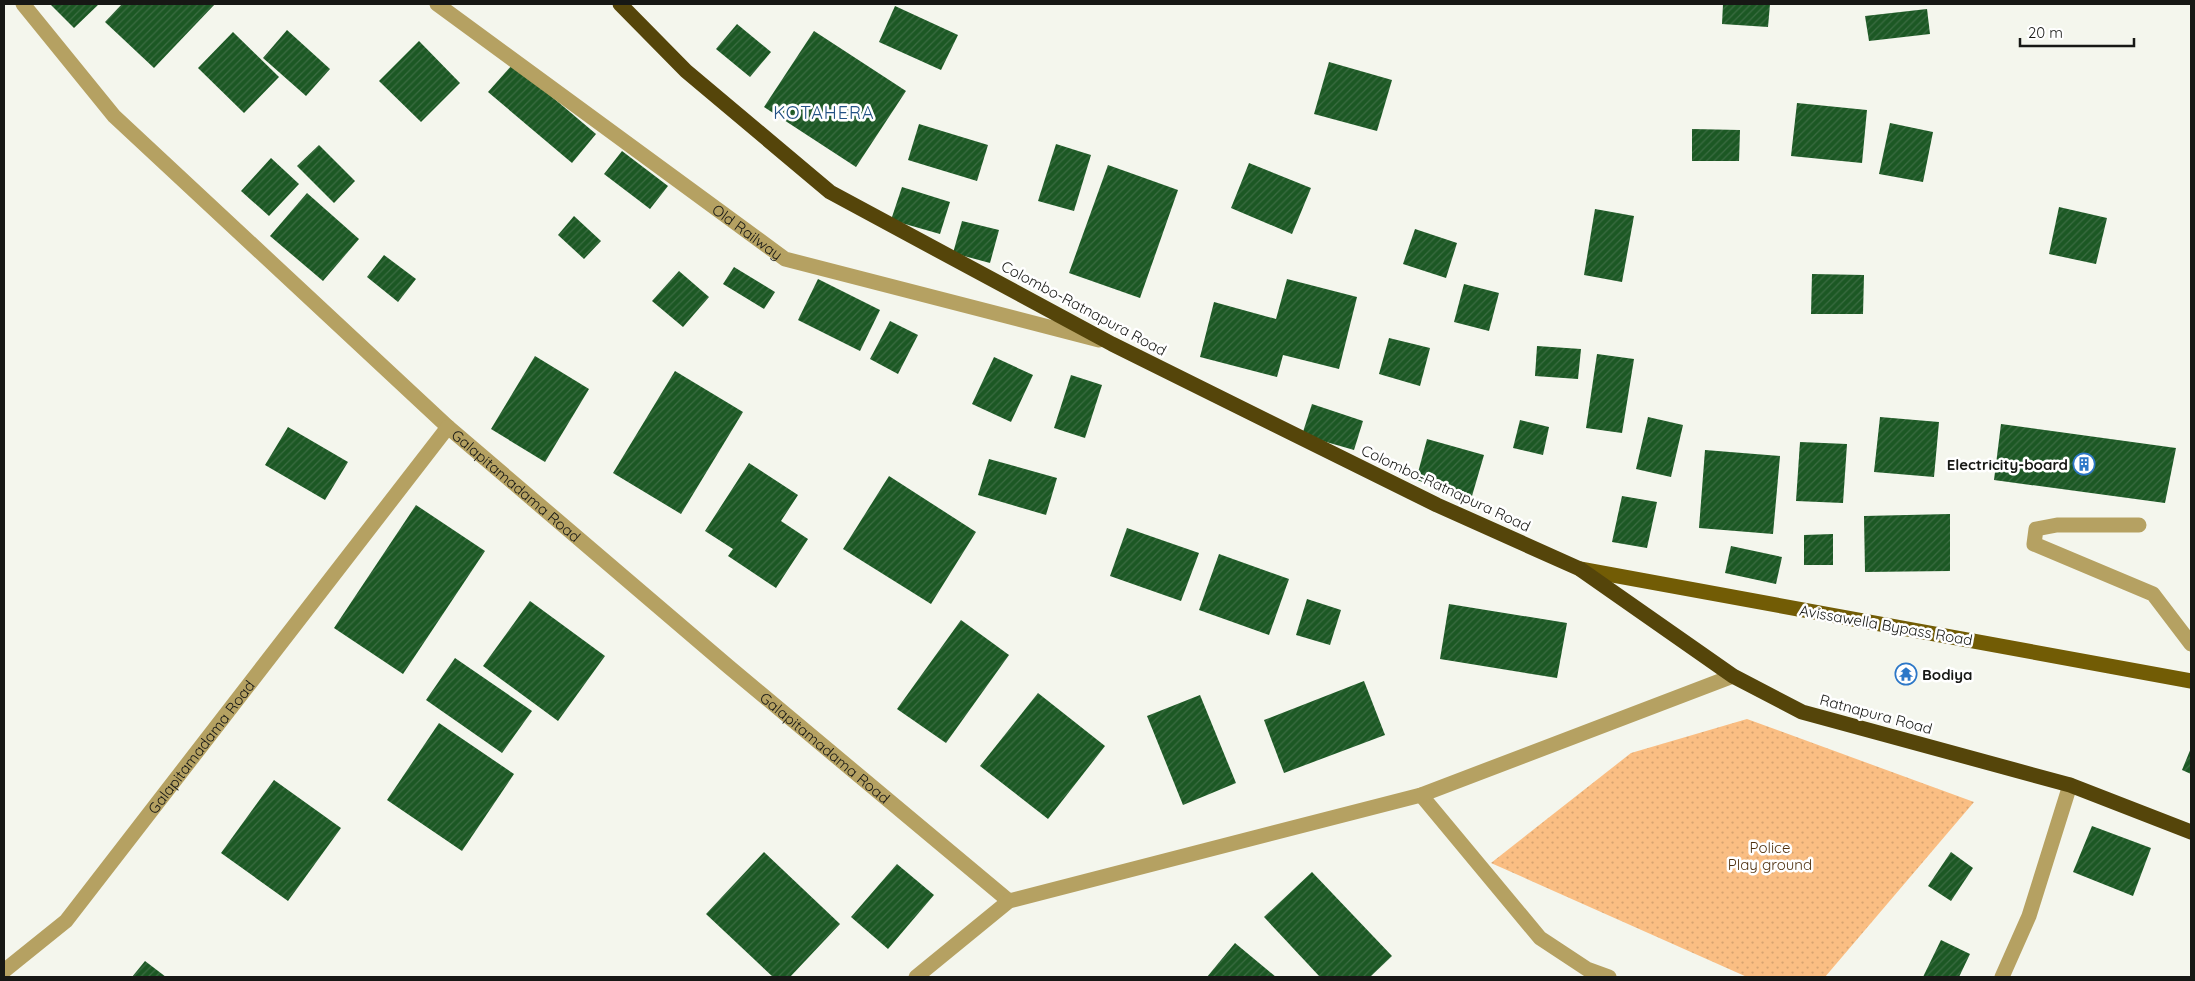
<svg xmlns="http://www.w3.org/2000/svg" width="2195" height="981" font-family="Quicksand,sans-serif">
<defs>
<pattern id="park-dots" width="8" height="8" patternUnits="userSpaceOnUse" patternTransform="scale(1.25)"><rect width="8" height="8" fill="#fabe83"/><path d="M2 2h.1M6 6h.1" fill="none" stroke="#d6a370" stroke-width="1.8" stroke-linecap="round"/></pattern>
<pattern id="building-hatch" width="6" height="6" patternUnits="userSpaceOnUse" patternTransform="scale(1.25)"><rect width="6" height="6" fill="#1c5824"/><path d="M-1 1l2-2M0 6l6-6M5 7l2-2" fill="none" stroke="#3b6c42"/></pattern>
</defs>
<rect width="100%" height="100%" fill="#f4f6ed"/>
<path fill="url(#park-dots)" d="M1747,719L1974,802L1825,977H1747L1491,863L1631,753Z"/>
<g fill="url(#building-hatch)">
<path d="M50,4H99L74,28Z"/>
<path d="M122,4H215L154,68L105,22Z"/>
<path d="M1723,4H1770L1768,27L1722,24Z"/>
<path d="M895,6L958,35L941,70L879,42Z"/>
<path d="M1927,9L1930,34L1869,41L1865,16Z"/>
<path d="M737,24L771,52L750,77L716,49Z"/>
<path d="M287,30L330,69L306,96L263,58Z"/>
<path d="M814,31L906,91L856,167L764,107Z"/>
<path d="M233,32L279,77L244,113L198,68Z"/>
<path d="M419,41L460,83L421,122L379,81Z"/>
<path d="M1329,62L1392,80L1377,131L1314,114Z"/>
<path d="M513,64L596,134L572,163L488,92Z"/>
<path d="M1797,103L1867,110L1862,163L1791,156Z"/>
<path d="M1890,123L1933,132L1923,182L1879,174Z"/>
<path d="M919,124L988,145L977,181L908,160Z"/>
<path d="M1692,129L1740,130L1739,161H1692Z"/>
<path d="M1056,144L1091,155L1074,211L1038,201Z"/>
<path d="M319,145L355,181L334,203L297,166Z"/>
<path d="M622,151L668,186L650,209L604,174Z"/>
<path d="M271,158L299,184L269,216L241,191Z"/>
<path d="M1249,163L1311,188L1292,234L1231,208Z"/>
<path d="M1108,165L1178,190L1140,298L1069,273Z"/>
<path d="M902,187L950,202L940,234L891,220Z"/>
<path d="M307,193L359,239L323,281L270,236Z"/>
<path d="M2059,207L2107,218L2096,264L2049,254Z"/>
<path d="M1595,209L1634,216L1622,282L1584,275Z"/>
<path d="M574,216L601,241L584,259L558,235Z"/>
<path d="M962,221L999,230L990,263L953,253Z"/>
<path d="M1415,229L1457,243L1446,278L1403,264Z"/>
<path d="M384,255L416,279L398,302L367,277Z"/>
<path d="M734,267L775,292L764,309L723,284Z"/>
<path d="M679,271L709,297L683,327L652,301Z"/>
<path d="M1812,274L1864,275L1863,314H1811Z"/>
<path d="M818,279L880,310L860,351L798,320Z"/>
<path d="M1287,279L1357,297L1339,369L1283,355L1277,377L1200,357L1214,302L1276,319Z"/>
<path d="M1464,284L1499,293L1489,331L1454,322Z"/>
<path d="M890,321L918,335L898,374L870,359Z"/>
<path d="M1389,338L1430,348L1420,386L1379,374Z"/>
<path d="M1537,346L1581,349L1578,379L1535,376Z"/>
<path d="M1597,354L1634,359L1622,433L1586,428Z"/>
<path d="M535,356L589,389L545,462L491,429Z"/>
<path d="M994,357L1033,375L1011,422L972,404Z"/>
<path d="M675,371L743,412L681,514L613,473Z"/>
<path d="M1071,375L1102,385L1085,438L1054,428Z"/>
<path d="M1312,404L1363,421L1354,450L1302,435Z"/>
<path d="M1648,417L1683,425L1671,477L1636,469Z"/>
<path d="M1880,417L1939,422L1934,477L1874,472Z"/>
<path d="M1520,420L1549,427L1543,455L1513,448Z"/>
<path d="M2001,424L2176,448L2165,503L1994,480Z"/>
<path d="M288,427L348,462L325,500L265,465Z"/>
<path d="M1427,439L1484,455L1472,496L1416,480Z"/>
<path d="M1800,442L1847,444L1843,503L1796,501Z"/>
<path d="M1705,450L1780,456L1773,534L1699,528Z"/>
<path d="M989,459L1057,478L1046,515L978,495Z"/>
<path d="M749,463L798,495L781,521L808,539L776,588L728,556L733,549L705,531Z"/>
<path d="M889,476L976,532L931,604L843,549Z"/>
<path d="M1622,496L1657,502L1647,548L1612,542Z"/>
<path d="M416,505L485,551L403,674L334,628Z"/>
<path d="M1950,514V571L1865,572L1864,516Z"/>
<path d="M1127,528L1199,553L1181,601L1110,576Z"/>
<path d="M1833,534V565H1804V535Z"/>
<path d="M1731,546L1782,557L1776,584L1725,573Z"/>
<path d="M1219,554L1289,579L1269,635L1199,610Z"/>
<path d="M1307,599L1341,610L1330,645L1296,635Z"/>
<path d="M530,601L605,656L558,721L483,666Z"/>
<path d="M1449,604L1567,623L1557,678L1440,659Z"/>
<path d="M961,620L1009,655L946,743L897,709Z"/>
<path d="M455,658L532,711L502,753L426,700Z"/>
<path d="M1364,681L1385,735L1284,773L1264,720Z"/>
<path d="M1038,693L1105,746L1048,819L980,766Z"/>
<path d="M1200,695L1236,783L1183,805L1147,716Z"/>
<path d="M439,723L514,774L462,851L387,800Z"/>
<path d="M2191,748V774L2182,770Z"/>
<path d="M274,780L341,828L288,901L221,853Z"/>
<path d="M2092,826L2151,848L2133,896L2073,872Z"/>
<path d="M764,852L840,924L790,977H773L706,914Z"/>
<path d="M1951,852L1973,868L1951,901L1928,886Z"/>
<path d="M897,864L934,895L888,949L851,917Z"/>
<path d="M1312,872L1392,956L1370,977H1320L1264,917Z"/>
<path d="M1941,940L1970,954L1959,977H1923Z"/>
<path d="M1235,943L1276,977H1207Z"/>
<path d="M145,961L166,977H132Z"/>
</g>
<g fill="none" stroke-linecap="round" stroke-linejoin="round">
<g stroke="#b5a162" stroke-width="15">
<path d="M23,4L114,116L448,427"/>
<path id="s1" d="M437,4L785,259L1099,340"/>
<path d="M2139,525H2057L2036,529L2034,544L2153,594L2191,644"/>
<path d="M1421,795L1540,938L1587,969L1609,977"/>
<path id="s2" d="M4,971L66,921L448,427L729,667L1009,901"/>
<path d="M916,977L1009,901L1421,795L1733,676"/>
<path d="M2002,977L2029,916L2070,785"/>
</g>
<path stroke="#725c05" stroke-width="15" d="M1580,569L2191,681"/>
<path stroke="#55450a" stroke-width="15" d="M620,4L686,71L830,192L1112,344L1437,505L1580,569L1733,676L1802,712L2070,785L2191,832"/>
</g>
<defs>
<g id="building-ring" transform="scale(1.125)"><circle r="9.5" fill="#fff" stroke="#2c77c7" stroke-width="1.5"/><path d="M-4-6H4V6H1V3H-1V6H-4ZM-2.5-4.3h1.7v1.8h-1.7ZM.8-4.3h1.7v1.8H.8ZM-2.5-1h1.7V.8h-1.7ZM.8-1h1.7V.8H.8Z" fill="#2c77c7"/></g>
<g id="temple-ring" transform="scale(1.125)"><circle r="9.5" fill="#fff" stroke="#2c77c7" stroke-width="1.5"/><path d="M0-6L5-2H3V0L6.5 2.5H4V6H1.5V3h-3V6H-4V2.5H-6.5L-3 0V-2H-5Z" fill="#2c77c7"/></g>
</defs>
<g fill-rule="evenodd">
<use href="#building-ring" x="2084" y="464"/>
<use href="#temple-ring" x="1906" y="674"/>
</g>
<g text-anchor="middle" dominant-baseline="central" stroke-width="5" stroke-linejoin="round" paint-order="stroke">
<g font-size="15" fill="#171815" stroke="#fff">
<text stroke="none"><textPath href="#s1" startOffset="385">Old Railway</textPath></text>
<text transform="translate(1084 308) rotate(28)">Colombo-Ratnapura Road</text>
<text stroke="none"><textPath href="#s2" startOffset="794">Galapitamadama Road</textPath></text>
<text transform="translate(1446 488) rotate(25)">Colombo-Ratnapura Road</text>
<text transform="translate(1886 625) rotate(10)">Avissawella Bypass Road</text>
<text transform="translate(1876 714) rotate(15)">Ratnapura Road</text>
<text stroke="none"><textPath href="#s2" startOffset="300">Galapitamadama Road</textPath></text>
<text stroke="none"><textPath href="#s2" startOffset="1199">Galapitamadama Road</textPath></text>
</g>
<g font-size="15" font-weight="bold" fill="#171815" stroke="#fff" text-anchor="end">
<text x="2068" y="464">Electricity-board</text>
<text x="1922" y="674" text-anchor="start">Bodiya</text>
</g>
<g font-size="15" fill="#4e300e" stroke="#fff">
<text x="1770" y="847">Police<tspan x="1770" dy="17">Play ground</tspan></text>
</g>
<g font-size="18" letter-spacing="1" fill="#235285" stroke="#fff">
<text x="824" y="112">KOTAHERA</text>
</g>
</g>
<rect width="2195" height="981" fill="none" stroke="#171815" stroke-width="10"/>
<path d="M2020 38v8h114v-8" fill="none" stroke="#171815" stroke-width="2.5"/>
<text x="2028" y="38" font-size="15" fill="#171815" stroke="#ffffff" stroke-width="4" paint-order="stroke">20 m</text>
</svg>
